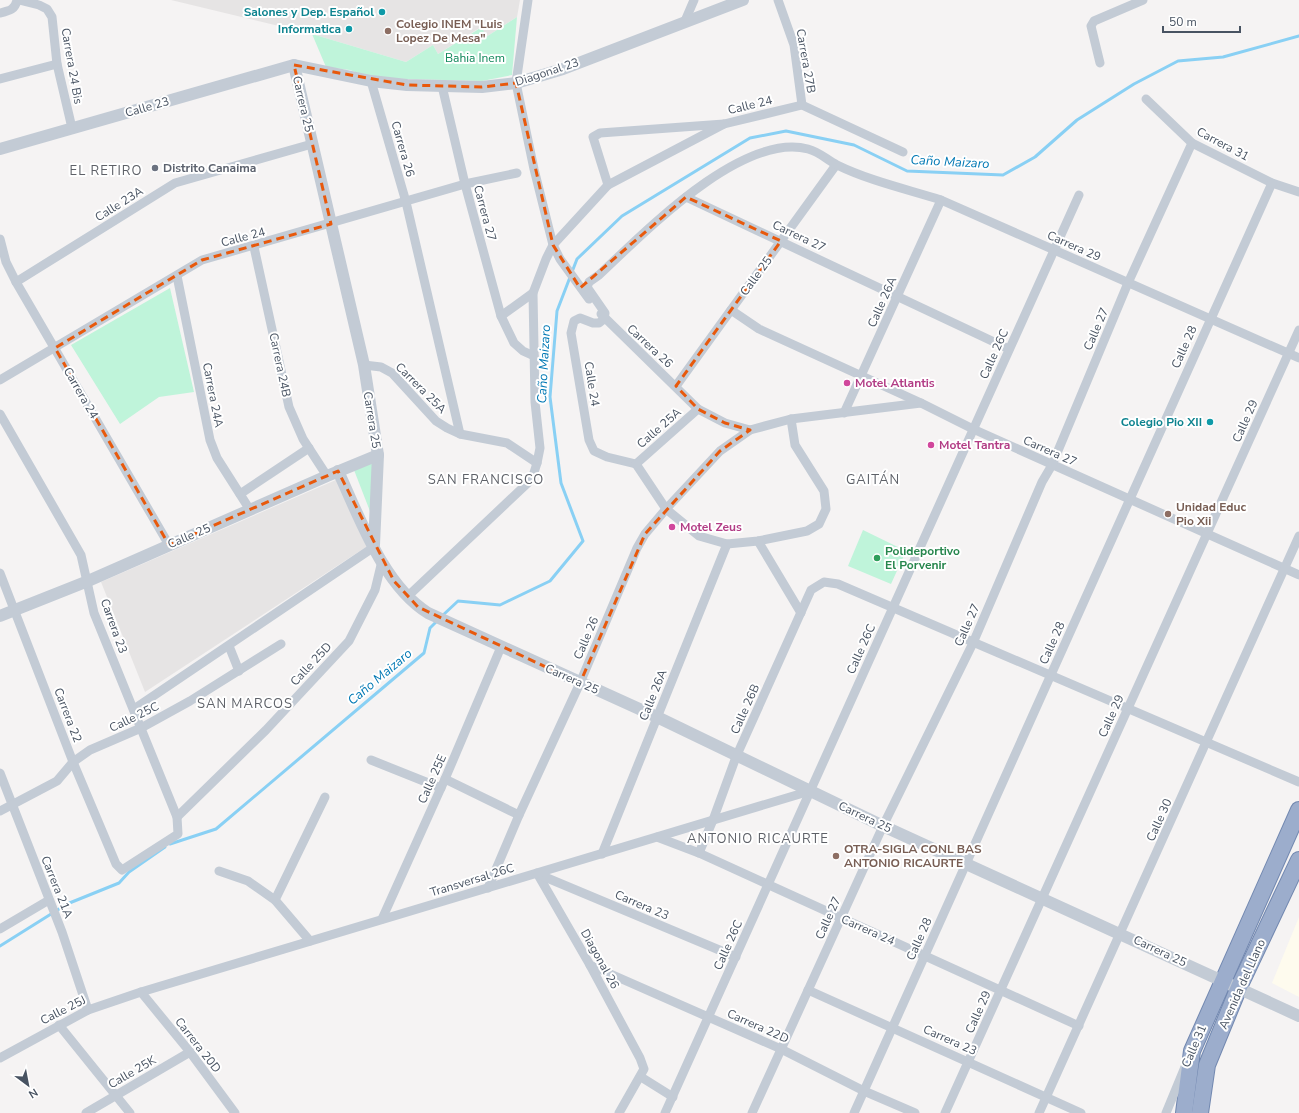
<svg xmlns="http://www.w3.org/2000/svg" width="1299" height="1113" font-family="'Nunito Sans',sans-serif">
<rect width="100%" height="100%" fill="#f5f3f3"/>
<path fill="#fefbee" d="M1299,917V997L1272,983Z"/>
<g fill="#e6e4e4">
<path d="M171,0H520L517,17L486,37L481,27L438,54L433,45L406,62L312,34Z"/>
<path d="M338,479L369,545L145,692L101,582Z"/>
</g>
<g fill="#bff4da">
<path d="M517,17L512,75L482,81L371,78L350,70L326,67L312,34L406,62L433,45L438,54L482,27L486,37Z"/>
<path d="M170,288L194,392L159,397L120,424L71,345Z"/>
<path d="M374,461L373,519L354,470Z"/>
<path d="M863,530L906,551L891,584L848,566Z"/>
</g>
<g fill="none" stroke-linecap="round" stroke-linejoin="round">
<g stroke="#89d0f4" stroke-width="3">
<path d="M442,616L458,601L500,605L550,581L583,541L561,483L550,397L557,311L577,259L622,216L750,138L786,131L854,145L907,171L1003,175L1035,157L1077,120L1134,84L1178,61L1223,57L1299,36"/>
<path d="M170,844L216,829L424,653L430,628L437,621"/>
<path d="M0,946L67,904L119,883L129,872L165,847"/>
</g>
<g stroke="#7288b0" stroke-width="18">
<g id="trunk">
<path d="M1184,1113L1192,1051L1299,810"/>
<path d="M1200,1113L1207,1065L1239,987L1299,860"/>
</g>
</g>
<g stroke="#c3cbd5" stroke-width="9">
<path d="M19,0L39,5L47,9L52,17L57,64L72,128"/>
<path d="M528,0L516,83L534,169L553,245L560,259L589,299"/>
<path d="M778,0L794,45L802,105"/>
<path d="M0,13C9,11 15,10 17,0"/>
<path d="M685,21L694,0"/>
<path d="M1100,63L1091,26L1094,21L1143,0"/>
<path d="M0,79L57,64"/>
<path d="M371,81L406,202L460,434"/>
<path d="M442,86L465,184L501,316L514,343L523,351L534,356"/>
<path d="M1146,99L1192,143L1272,183L1299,192"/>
<path d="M608,185L593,137L600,133L724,124L802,105L903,152"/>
<path d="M686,197L1009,349"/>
<path d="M0,239L6,262L16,282L169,545"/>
<path d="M254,247L289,407L303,439L327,476"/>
<path d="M177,276L210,440L217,458L250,510"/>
<path d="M16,282L175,183L312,144"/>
<path d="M731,310L759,329L921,403L973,429L1299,575"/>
<path d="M601,314L698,409L725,423L750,430L791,419L921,403"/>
<path d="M501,316L533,293"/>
<path d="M364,365L381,367L392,373L436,421L447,428L460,434L507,443L537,463"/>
<path d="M0,380L202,260L465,184L517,173"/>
<path d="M676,386L836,165"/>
<path d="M844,413L941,200"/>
<path d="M0,414L81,555L94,613L177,817L178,834L122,870L116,864L73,762L0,573"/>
<path d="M636,464L607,457L594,451L589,440L571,333L574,321L580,318L593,323H599L604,319L605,313L587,287L589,282L599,275C644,233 741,132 808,149C820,152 827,160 837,165C870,181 906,189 941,200L1299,358"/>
<path d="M636,464L666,509L699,536L727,544L758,541L807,531L819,524L826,509L824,491L795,445L791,419"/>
<path d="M636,464L698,409"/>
<path d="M240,494L309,448"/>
<path d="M758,541L801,613"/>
<path d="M407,597L532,479L537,463L540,448L535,402L533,293L546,259L553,245L608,185L724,124"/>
<path d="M229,646L239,671"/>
<path d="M134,709L374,547"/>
<path d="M371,760L441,788"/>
<path d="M0,773L62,932L88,1010"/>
<path d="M445,779L519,815"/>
<path d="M0,811L57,781L73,762L90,750L141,728L190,701L281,644"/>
<path d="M177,817L266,730L349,641L375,590L382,561"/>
<path d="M657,837L699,853L1079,1026"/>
<path d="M699,853L713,820L736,757L811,590L824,582L838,584L1299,782"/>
<path d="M602,854L727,544"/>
<path d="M219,871L248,881L275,900L310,941"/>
<path d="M537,873L590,965L640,1058L644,1069L619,1113"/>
<path d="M540,875L736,957"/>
<path d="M488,888L519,815L580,683L637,548L645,534L666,509L720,451L750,430"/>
<path d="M275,900L325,797"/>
<path d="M382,919L445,779L501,647"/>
<path d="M0,929L49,900"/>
<path d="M590,965L781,1049L864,1091L915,1113"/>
<path d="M808,990L1081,1113"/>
<path d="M141,992L190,1052L235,1113"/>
<path d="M59,1025L130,1113"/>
<path d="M0,1058L88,1010L141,992L810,791"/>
<path d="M641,1077L673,1097"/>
<path d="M86,1113L190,1052"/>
<path d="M665,1113L1079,195"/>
<path d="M752,1113L883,826L973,643L1042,482L1052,465L1128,283L1192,143"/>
<path d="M854,1113L1272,183"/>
<path d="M945,1113L1299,330"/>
<path d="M1039,1113L1299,536"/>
<path d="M1166,1113L1185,1067"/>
</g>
<g stroke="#c3cbd5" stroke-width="12">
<path d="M294,65L364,365L378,455L374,545"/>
<path d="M0,149L294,65L371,81L407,85L482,87L516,83L563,69L743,0"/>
<path d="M338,471C360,518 383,585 428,613L657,717L883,826L1299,1016"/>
<path d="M0,616L88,581L327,476L378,455"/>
</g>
<use href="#trunk" stroke="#9cadcc" stroke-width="16"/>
</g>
<path fill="none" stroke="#e8590c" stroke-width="3" stroke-dasharray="8 5" stroke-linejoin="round" d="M294,65L407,85L482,87L516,83L553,245L580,288L686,197L781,241L676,386L698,409L725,423L750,430L720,451L645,534L580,683L418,607L394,581L338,471L169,545L55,348L202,260L331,224Z"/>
<g fill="#0f9aa8" stroke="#fff" stroke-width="1.5">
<circle cx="382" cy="12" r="4"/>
<circle cx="349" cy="29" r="4"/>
<circle cx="1210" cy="422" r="4"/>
</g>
<g fill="#8d6e63" stroke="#fff" stroke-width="1.5">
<circle cx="388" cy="31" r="4"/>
<circle cx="1168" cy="514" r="4"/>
<circle cx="836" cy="856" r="4"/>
</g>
<circle fill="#6b7280" stroke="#fff" stroke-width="1.5" cx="155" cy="168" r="4"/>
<g fill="#d1479c" stroke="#fff" stroke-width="1.5">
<circle cx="847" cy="383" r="4"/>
<circle cx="931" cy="445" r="4"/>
<circle cx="672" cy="527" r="4"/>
</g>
<circle fill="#2e9e5b" stroke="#fff" stroke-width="1.5" cx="877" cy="558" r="4"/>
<g text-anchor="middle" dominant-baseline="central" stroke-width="4" stroke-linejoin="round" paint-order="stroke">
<g font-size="12" font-weight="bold" fill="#0d838f" stroke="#fff" text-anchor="end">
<text x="374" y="12">Salones y Dep. Español</text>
<text x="341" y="29">Informatica</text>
<text x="1202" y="422">Colegio Pio XII</text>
</g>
<g font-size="12" font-weight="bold" fill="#785e54" stroke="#fff" text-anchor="start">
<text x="396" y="24">Colegio INEM "Luis<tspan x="396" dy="14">Lopez De Mesa"</tspan></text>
<text x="1176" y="507">Unidad Educ<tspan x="1176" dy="14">Pio Xii</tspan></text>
<text x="844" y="849">OTRA-SIGLA CONL BAS<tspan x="844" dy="14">ANTONIO RICAURTE</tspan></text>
</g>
<g font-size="12" fill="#10875a" stroke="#fff">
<text x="475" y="58">Bahia Inem</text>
</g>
<g font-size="12" fill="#485362" stroke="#fff">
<text transform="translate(806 61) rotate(80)">Carrera 27B</text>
<text transform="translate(72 66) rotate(80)">Carrera 24 Bis</text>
<text transform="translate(547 72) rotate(-18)">Diagonal 23</text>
<text transform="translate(303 104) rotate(77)">Carrera 25</text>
<text transform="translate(750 105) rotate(-14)">Calle 24</text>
<text transform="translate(147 107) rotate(-16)">Calle 23</text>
<text transform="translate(1223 144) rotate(28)">Carrera 31</text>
<text transform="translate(403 149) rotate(74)">Carrera 26</text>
<text transform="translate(119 204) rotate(-32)">Calle 23A</text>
<text transform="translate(485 213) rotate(75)">Carrera 27</text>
<text transform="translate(799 236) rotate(25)">Carrera 27</text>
<text transform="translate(243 237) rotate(-15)">Calle 24</text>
<text transform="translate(1074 246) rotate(24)">Carrera 29</text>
<text transform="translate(756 276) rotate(-54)">Calle 25</text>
<text transform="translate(882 302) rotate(-66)">Calle 26A</text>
<text transform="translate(1096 329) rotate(-67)">Calle 27</text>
<text transform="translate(650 346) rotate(43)">Carrera 26</text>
<text transform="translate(1184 347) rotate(-66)">Calle 28</text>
<text transform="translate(994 354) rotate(-66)">Calle 26C</text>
<text transform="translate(280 365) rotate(78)">Carrera 24B</text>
<text transform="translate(592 384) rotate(81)">Calle 24</text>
<text transform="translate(421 388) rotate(45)">Carrera 25A</text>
<text transform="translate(81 393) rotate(60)">Carrera 24</text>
<text transform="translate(213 395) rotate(79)">Carrera 24A</text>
<text transform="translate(372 420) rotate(81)">Carrera 25</text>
<text transform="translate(1245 421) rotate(-66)">Calle 29</text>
<text transform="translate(659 428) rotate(-41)">Calle 25A</text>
<text transform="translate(1050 451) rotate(24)">Carrera 27</text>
<text transform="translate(189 536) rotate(-23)">Calle 25</text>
<text transform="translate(967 625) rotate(-66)">Calle 27</text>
<text transform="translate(114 626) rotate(70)">Carrera 23</text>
<text transform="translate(586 638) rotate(-67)">Calle 26</text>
<text transform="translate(1052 643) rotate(-66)">Calle 28</text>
<text transform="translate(861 649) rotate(-66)">Calle 26C</text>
<text transform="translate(311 664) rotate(-47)">Calle 25D</text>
<text transform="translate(572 679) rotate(24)">Carrera 25</text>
<text transform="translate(653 695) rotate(-68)">Calle 26A</text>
<text transform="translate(745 709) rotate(-66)">Calle 26B</text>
<text transform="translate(68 715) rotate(69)">Carrera 22</text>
<text transform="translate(1111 716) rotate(-66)">Calle 29</text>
<text transform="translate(134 717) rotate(-26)">Calle 25C</text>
<text transform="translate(432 779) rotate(-66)">Calle 25E</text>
<text transform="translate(865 817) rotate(25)">Carrera 25</text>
<text transform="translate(1159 820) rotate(-66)">Calle 30</text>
<text transform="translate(472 880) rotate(-17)">Transversal 26C</text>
<text transform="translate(57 887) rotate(68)">Carrera 21A</text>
<text transform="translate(642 905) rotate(23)">Carrera 23</text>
<text transform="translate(828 918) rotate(-66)">Calle 27</text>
<text transform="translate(868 930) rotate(24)">Carrera 24</text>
<text transform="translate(919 939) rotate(-66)">Calle 28</text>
<text transform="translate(728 945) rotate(-66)">Calle 26C</text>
<text transform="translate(1160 951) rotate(25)">Carrera 25</text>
<text transform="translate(600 959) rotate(61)">Diagonal 26</text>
<text transform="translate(1242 984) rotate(-66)">Avenida del Llano</text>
<text transform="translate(63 1010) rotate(-27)">Calle 25J</text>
<text transform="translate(978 1012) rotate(-66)">Calle 29</text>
<text transform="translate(758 1026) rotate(24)">Carrera 22D</text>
<text transform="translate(950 1040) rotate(24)">Carrera 23</text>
<text transform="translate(198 1045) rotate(52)">Carrera 20D</text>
<text transform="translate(1194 1046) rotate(-67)">Calle 31</text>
<text transform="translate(132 1072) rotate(-30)">Calle 25K</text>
</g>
<g font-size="12" font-weight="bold" fill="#5b616d" stroke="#fff" text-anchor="start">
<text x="163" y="168">Distrito Canaima</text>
</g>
<g font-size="12" font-weight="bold" fill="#b23c85" stroke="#fff" text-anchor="start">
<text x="855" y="383">Motel Atlantis</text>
<text x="939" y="445">Motel Tantra</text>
<text x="680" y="527">Motel Zeus</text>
</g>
<g font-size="12" font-weight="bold" fill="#27864d" stroke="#fff" text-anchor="start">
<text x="885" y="551">Polideportivo<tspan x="885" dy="14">El Porvenir</tspan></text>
</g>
<g font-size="13" font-style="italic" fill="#0178b4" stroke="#fff">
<text transform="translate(950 162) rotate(3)">Caño Maizaro</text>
<text transform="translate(544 364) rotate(-87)">Caño Maizaro</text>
<text transform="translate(380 677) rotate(-40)">Caño Maizaro</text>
</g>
<g font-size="13" letter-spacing="1" fill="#5e6168" stroke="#fff">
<text x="106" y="171">EL RETIRO</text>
<text x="486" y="480">SAN FRANCISCO</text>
<text x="873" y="480">GAITÁN</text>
<text x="245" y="704">SAN MARCOS</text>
<text x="758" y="839">ANTONIO RICAURTE</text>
</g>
</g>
<g transform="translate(28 1085) rotate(148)" stroke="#ffffff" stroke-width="3" paint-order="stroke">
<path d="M0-3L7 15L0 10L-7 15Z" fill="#485362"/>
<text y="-6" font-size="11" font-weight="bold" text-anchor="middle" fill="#485362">N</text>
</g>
<path d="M1163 26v6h77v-6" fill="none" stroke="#485362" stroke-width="2"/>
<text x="1169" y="26" font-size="12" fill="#485362" stroke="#ffffff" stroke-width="3" paint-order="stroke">50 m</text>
</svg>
